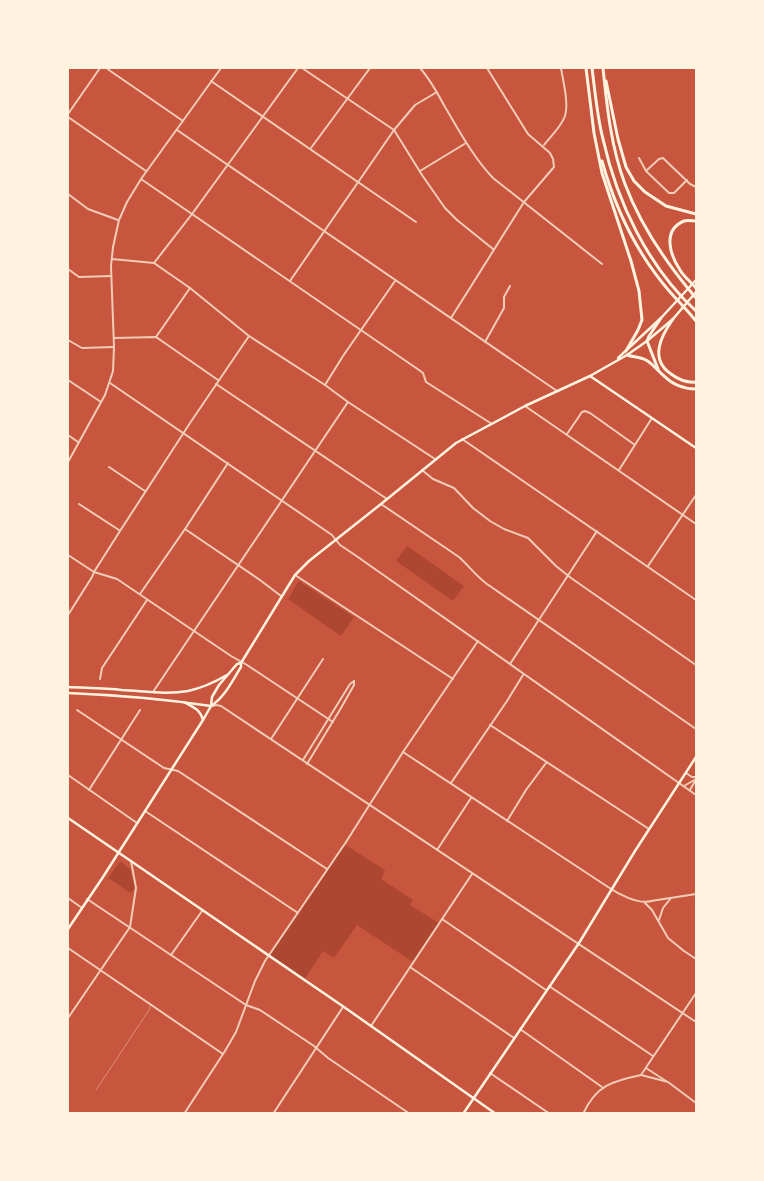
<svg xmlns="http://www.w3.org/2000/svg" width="764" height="1181" font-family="Jost,sans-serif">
<rect width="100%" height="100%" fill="#c8553d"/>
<g fill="#ae4732">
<path d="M407,546L464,586L453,601L396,561Z"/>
<path d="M299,581L354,617L341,636L288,599Z"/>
<path d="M344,844L385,870L381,879L413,900L410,905L439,923L413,962L357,925L334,958L323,951L304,980L269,956Z"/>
<path d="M121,862L130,869L135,887L131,893L108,878L119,863Z"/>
</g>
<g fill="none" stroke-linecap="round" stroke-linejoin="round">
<path stroke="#f1ccb7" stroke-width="0.5" d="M96,1090L149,1010L150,1006"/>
<g stroke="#f1ccb7" stroke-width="2">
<path d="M106,68L183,121"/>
<path d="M302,68L394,130L422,175L445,208L457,220L493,249"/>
<path d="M420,68C430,79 438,94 445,107C460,132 473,157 493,178L602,264"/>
<path d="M211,81L416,222"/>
<path d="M68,114L100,68"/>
<path d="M68,117L146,171"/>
<path d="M177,130L557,391"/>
<path d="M544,145C551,136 561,127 565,116C569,103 563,81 561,68"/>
<path d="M311,148L370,68"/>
<path d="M639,158L646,171L669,193H674L687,180"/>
<path d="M420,171L466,143"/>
<path d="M646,171L659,159L663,158L690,184L696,187"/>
<path d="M141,179L419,370L423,373L426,382L492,424"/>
<path d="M68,194L88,209L118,220"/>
<path d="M112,259L154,263L190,288L249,336L325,385L348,402L435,459"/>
<path d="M154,263L192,214L298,68"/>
<path d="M68,269L79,277L111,276"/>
<path d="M290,281L394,130L415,105L437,92"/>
<path d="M451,318L524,202L554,167L553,159L550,153L528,134L487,68"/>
<path d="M249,336L190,423L120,531L94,572L117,579L231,656L247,665L333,722"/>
<path d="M156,337L190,288"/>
<path d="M114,338L156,337L218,380"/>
<path d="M68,340L82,348L114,347"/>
<path d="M485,342L504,308V297L510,286"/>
<path d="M68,380L101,402"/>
<path d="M110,383L332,535L340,545L355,555L696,795"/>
<path d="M216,384L387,499"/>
<path d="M325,385L343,356L395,281"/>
<path d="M525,406L696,524"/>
<path d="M567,434L582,412L585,411L590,413L635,445"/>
<path d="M68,435L78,442"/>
<path d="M462,439L696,600"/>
<path d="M109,467L145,491"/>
<path d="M422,470L433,479L454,488L473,508L490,521L504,529L528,538L556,566L571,578L696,665"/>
<path d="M619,470L652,418"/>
<path d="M79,504L119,530"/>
<path d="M381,504L459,557C469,566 476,576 487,584L696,729"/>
<path d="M185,529L260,580L281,596"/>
<path d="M648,566L696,495"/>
<path d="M295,575L453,679"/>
<path d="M140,594L185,529L228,463"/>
<path d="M510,664L597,531"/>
<path d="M100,679L102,668L147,600"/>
<path d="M153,692L348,402"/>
<path d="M213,706L216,705L221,706L696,1022"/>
<path d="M77,710L164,768L178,771L327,869"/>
<path d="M490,725L649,829"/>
<path d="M271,739L323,659"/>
<path d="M403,752L608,887C618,894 639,905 651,901L696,894"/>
<path d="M303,760L350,684L354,681"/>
<path d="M307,764L341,708L354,685V681"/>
<path d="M686,773L692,777H696"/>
<path d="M68,775L137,823"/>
<path d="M451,783L507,701L523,675"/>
<path d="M684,786L696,779"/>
<path d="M89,790L140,710"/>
<path d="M690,790L695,781"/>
<path d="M145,811L298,913"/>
<path d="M507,821L526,790L546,763"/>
<path d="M437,850L471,798"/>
<path d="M68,898L82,908"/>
<path d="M87,899L246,1005L260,1010L314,1046L328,1058L410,1114"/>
<path d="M645,903L652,910L668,938L684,951L696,959"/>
<path d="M442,919L546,990"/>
<path d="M659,920L663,908L671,898"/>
<path d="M68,948L223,1054"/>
<path d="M171,955L202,911"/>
<path d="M410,967L514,1038"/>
<path d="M549,986L653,1056"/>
<path d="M68,1018L130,927L136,888L131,861"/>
<path d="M371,1026L472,874"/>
<path d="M520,1029L602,1087"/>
<path d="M646,1068L666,1081"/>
<path d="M490,1073L550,1114"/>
<path d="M641,1075L668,1082L696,1103"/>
<path d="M184,1114L225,1051L236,1032L255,981L265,961L346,842L403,752L478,641"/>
<path d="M273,1114L343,1007"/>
<path d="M583,1114C596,1085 613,1081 641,1075L653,1057L696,993"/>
</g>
<g stroke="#f1ccb7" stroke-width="2">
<path d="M68,462L105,395L113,371L114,347L111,266L113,247L119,220L127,202L141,179L221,68"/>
<path d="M68,555L94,572L92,577L68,615"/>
</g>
<g stroke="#fff3e0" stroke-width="2.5">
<path d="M590,376L696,448"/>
<path d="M68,687C86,688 104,688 122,690C144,691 166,695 188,691C202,688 215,682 227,675"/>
<path d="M68,693C116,695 164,699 211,706"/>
<path d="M68,818L344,1007L496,1114"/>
<path d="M463,1114L579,943L635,851L696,757"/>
</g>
<g stroke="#fff3e0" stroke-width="2.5">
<path d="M618,358L661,318L696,280"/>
<path d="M184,702C193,707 200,709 203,720"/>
<path d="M211,706C225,697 232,681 241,667V663L295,575L309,561L381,504L456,443L525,406L590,376L627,355L647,341L673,319L696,292"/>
<path d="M68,929L103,877L203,720L211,706L212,697L219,685L237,664L241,663"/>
</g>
<g stroke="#fff3e0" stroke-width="3">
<path d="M586,68L594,133L602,173L631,261L639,291L642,320L638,330L626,351"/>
<path d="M592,68C595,91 597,116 603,139C617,202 648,267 696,311"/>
<path d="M603,68C607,107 611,147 625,184C641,227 667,264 696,298"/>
<path d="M606,81L618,139L626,167L634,181L645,192L666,206L696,214"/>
<path d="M602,161C615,208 638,255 670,292C679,302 688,311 696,321"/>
<path d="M696,221C693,221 688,220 684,221C662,230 670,255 680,270C684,277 691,282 696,288"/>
<path d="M673,319C661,336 649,359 671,374C679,380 686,383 696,382"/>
<path d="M627,355C633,357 640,357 646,360C653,364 658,371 664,376C673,385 684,389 696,389"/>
<path d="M658,369L647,341L649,336L661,318"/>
</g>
</g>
<rect width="764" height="1181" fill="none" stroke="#fff3e0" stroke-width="138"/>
</svg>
